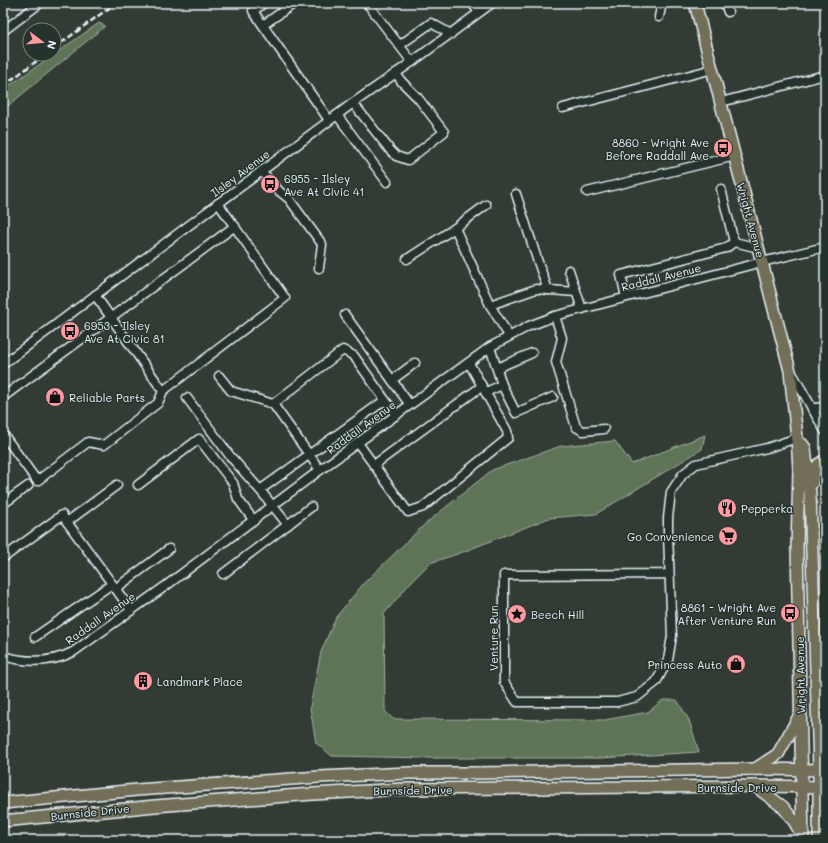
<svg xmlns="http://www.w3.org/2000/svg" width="828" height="843" font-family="Mali,sans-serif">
<rect width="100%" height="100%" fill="#333c34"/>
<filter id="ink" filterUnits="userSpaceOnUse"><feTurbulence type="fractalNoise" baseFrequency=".025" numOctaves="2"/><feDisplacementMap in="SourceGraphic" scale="8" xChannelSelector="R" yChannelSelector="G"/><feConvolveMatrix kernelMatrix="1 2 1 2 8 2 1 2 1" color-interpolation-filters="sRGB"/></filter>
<g filter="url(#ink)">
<g fill="#5e7357" stroke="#a3b2a8">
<path d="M99,23L105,26L3,110V90Z"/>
<path d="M705,435L702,449L596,514L549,518L463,552L430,563L411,582L384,614L385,711L393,719L605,720L648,712L663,700H677L689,720L699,752L601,758H427L332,756L316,743L310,707L321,652L336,617L364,583L425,524L492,470L561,446L615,441L632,464Z"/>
</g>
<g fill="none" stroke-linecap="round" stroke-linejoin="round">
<g stroke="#e8f1f8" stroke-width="11">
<g id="minor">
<path d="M264,3L253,11L329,120"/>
<path d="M367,3L412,62"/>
<path d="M472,3L479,12"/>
<path d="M725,3L728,12"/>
<path d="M659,17L662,3"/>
<path d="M263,25L295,3"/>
<path d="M3,31L40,3"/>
<path d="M400,45L431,23L451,34"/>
<path d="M721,102L825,75"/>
<path d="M353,103L390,150L396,156L408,160L444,132L418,98L401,81L396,73"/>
<path d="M563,108L713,69"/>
<path d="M337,115L387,182"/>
<path d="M261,171L279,191L289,199L322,244L319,268"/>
<path d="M721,189L734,242L759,248"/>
<path d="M587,192L735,156"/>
<path d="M516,194L537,259L548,290"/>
<path d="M455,228L490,305L509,336"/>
<path d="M407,259L455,228L486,205"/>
<path d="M569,270L582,309"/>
<path d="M95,295L163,391"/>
<path d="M626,297L621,275L726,248L734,242"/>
<path d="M490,305L536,289L576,292"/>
<path d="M345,315L410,405"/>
<path d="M555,316L562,338L556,362L576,427L583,431L604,429"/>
<path d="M490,347L502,385L516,413L553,397"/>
<path d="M3,364L353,103L412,62L492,3"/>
<path d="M497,368L532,353"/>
<path d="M792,373L825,431"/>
<path d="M219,376L231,391L273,404L343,350L354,356L385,400L397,415"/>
<path d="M392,380L415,363"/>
<path d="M486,392L502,385"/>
<path d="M3,397L235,226"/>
<path d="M187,398L230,456L260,490L288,525"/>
<path d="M273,404L320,470"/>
<path d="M812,409L822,407L825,411"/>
<path d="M3,434L37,481L88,442L104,445L158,403L163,391L285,298L218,203"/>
<path d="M358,443L408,512L423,507L508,438L507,431L469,363"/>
<path d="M374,465L482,386"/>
<path d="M138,485L199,439L233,483L238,499L254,521"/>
<path d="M260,490L385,400"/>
<path d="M3,504L28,486"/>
<path d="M67,522L117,485"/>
<path d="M3,558L62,515L131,610"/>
<path d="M223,574L311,507"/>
<path d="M669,574L504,575V682L517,702H617L637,697L656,682L668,660L672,636L668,534V518L671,492L683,474L696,464L767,448L797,438"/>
<path d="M115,589L169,549"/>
<path d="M35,637L112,584"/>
<path d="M3,656C27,663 51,663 73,652L167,585L320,470L490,347L529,326L555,316L762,262L825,247"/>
</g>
</g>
<g stroke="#e8f1f8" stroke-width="14">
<g id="major">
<path d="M695,3L790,371L797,438L799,469L797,548L803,840"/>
<path d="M802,444L805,448L810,493L816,673L819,770V840"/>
<path d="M812,483C814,473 814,464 825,461"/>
<path d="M755,769L778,754L801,713"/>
<path d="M755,786L783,807L794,821L802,835"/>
<path d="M3,803L137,790L319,777L409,773H475L755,769L825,770"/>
<path d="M3,821L155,806L313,794L403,789L755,786L825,787"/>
</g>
</g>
<use href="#minor" stroke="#26332d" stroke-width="8"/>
<use href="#major" stroke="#726e59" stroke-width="11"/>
<g stroke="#e8f1f8" stroke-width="2.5" stroke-dasharray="6 3" stroke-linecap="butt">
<path d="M54,48L116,3"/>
<path d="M3,86L46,54"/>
</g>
</g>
</g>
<defs>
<g id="bus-disc" transform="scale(1)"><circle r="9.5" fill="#ff9aa2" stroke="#26332d"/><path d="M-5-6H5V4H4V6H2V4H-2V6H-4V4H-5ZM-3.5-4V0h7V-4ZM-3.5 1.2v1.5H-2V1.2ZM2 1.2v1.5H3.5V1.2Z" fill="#111"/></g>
<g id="shop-disc" transform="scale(1)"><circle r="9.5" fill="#ff9aa2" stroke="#26332d"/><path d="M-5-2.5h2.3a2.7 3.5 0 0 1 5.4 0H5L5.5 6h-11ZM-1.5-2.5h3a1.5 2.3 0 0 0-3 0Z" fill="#111"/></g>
<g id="restaurant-disc" transform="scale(1)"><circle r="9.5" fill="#ff9aa2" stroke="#26332d"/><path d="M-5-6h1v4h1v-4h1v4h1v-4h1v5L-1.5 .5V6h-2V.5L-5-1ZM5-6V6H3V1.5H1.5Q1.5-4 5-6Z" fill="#111"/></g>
<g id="supermarket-disc" transform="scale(1)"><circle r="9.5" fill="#ff9aa2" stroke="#26332d"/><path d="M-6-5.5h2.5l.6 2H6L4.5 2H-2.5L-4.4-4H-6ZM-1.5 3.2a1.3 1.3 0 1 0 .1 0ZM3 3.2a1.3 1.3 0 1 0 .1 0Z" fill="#111"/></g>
<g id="sight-disc" transform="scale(1)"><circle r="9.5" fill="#ff9aa2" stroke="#26332d"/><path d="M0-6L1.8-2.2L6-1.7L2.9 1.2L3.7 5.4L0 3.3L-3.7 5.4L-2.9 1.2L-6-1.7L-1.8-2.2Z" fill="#111"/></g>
<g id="building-disc" transform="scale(1)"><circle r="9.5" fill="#ff9aa2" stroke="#26332d"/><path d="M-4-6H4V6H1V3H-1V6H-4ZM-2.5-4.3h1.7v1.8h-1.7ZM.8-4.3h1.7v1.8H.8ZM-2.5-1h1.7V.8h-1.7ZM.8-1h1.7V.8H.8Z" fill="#111"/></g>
</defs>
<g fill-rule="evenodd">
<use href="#bus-disc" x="723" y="148"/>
<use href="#bus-disc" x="270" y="184"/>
<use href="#bus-disc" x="70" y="331"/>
<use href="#shop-disc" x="55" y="397"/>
<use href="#restaurant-disc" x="727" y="508"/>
<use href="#supermarket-disc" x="728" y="536"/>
<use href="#bus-disc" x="790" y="613"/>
<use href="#sight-disc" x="517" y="614"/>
<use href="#shop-disc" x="736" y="664"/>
<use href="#building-disc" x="143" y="681"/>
</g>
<g text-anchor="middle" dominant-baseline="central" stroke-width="3" stroke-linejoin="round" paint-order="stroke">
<g font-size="11" fill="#e8f1f8" stroke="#26332d" text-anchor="start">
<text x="709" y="142" text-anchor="end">8860 - Wright Ave<tspan x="709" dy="13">Before Raddall Ave</tspan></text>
<text x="284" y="178">6955 - Ilsley<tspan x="284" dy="13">Ave At Civic 41</tspan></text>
<text x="84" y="325">6953 - Ilsley<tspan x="84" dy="13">Ave At Civic 81</tspan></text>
<text x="69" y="397">Reliable Parts</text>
<text x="741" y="508">Pepperka</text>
<text x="714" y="536" text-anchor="end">Go Convenience</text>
<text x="776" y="607" text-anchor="end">8861 - Wright Ave<tspan x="776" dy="13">After Venture Run</tspan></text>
<text x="531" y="614">Beech Hill</text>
<text x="722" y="664" text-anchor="end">Princess Auto</text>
<text x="157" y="681">Landmark Place</text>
</g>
<g font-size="11" fill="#e8f1f8" stroke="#26332d">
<text transform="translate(240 173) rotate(-37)">Ilsley Avenue</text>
<text transform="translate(751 220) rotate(75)">Wright Avenue</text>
<text transform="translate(661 277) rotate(-14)">Raddall Avenue</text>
<text transform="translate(361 427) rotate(-36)">Raddall Avenue</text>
<text transform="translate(100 618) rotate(-35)">Raddall Avenue</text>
<text transform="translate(493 638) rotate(-90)">Venture Run</text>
<text transform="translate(800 675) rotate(-91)">Wright Avenue</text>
<text x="737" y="787">Burnside Drive</text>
<text transform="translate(413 790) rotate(-1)">Burnside Drive</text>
<text transform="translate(90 812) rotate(-6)">Burnside Drive</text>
</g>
</g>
<rect width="828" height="843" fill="none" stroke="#26332d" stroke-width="16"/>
<rect x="8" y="8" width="812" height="827" fill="none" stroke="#e8f1f8" stroke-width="1.5" filter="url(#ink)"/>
<g transform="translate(42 42) rotate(106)"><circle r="19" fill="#26332d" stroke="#747f7e"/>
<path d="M0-3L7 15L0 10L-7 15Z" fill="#ff9aa2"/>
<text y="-6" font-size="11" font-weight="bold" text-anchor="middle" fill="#e8f1f8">N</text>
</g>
</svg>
